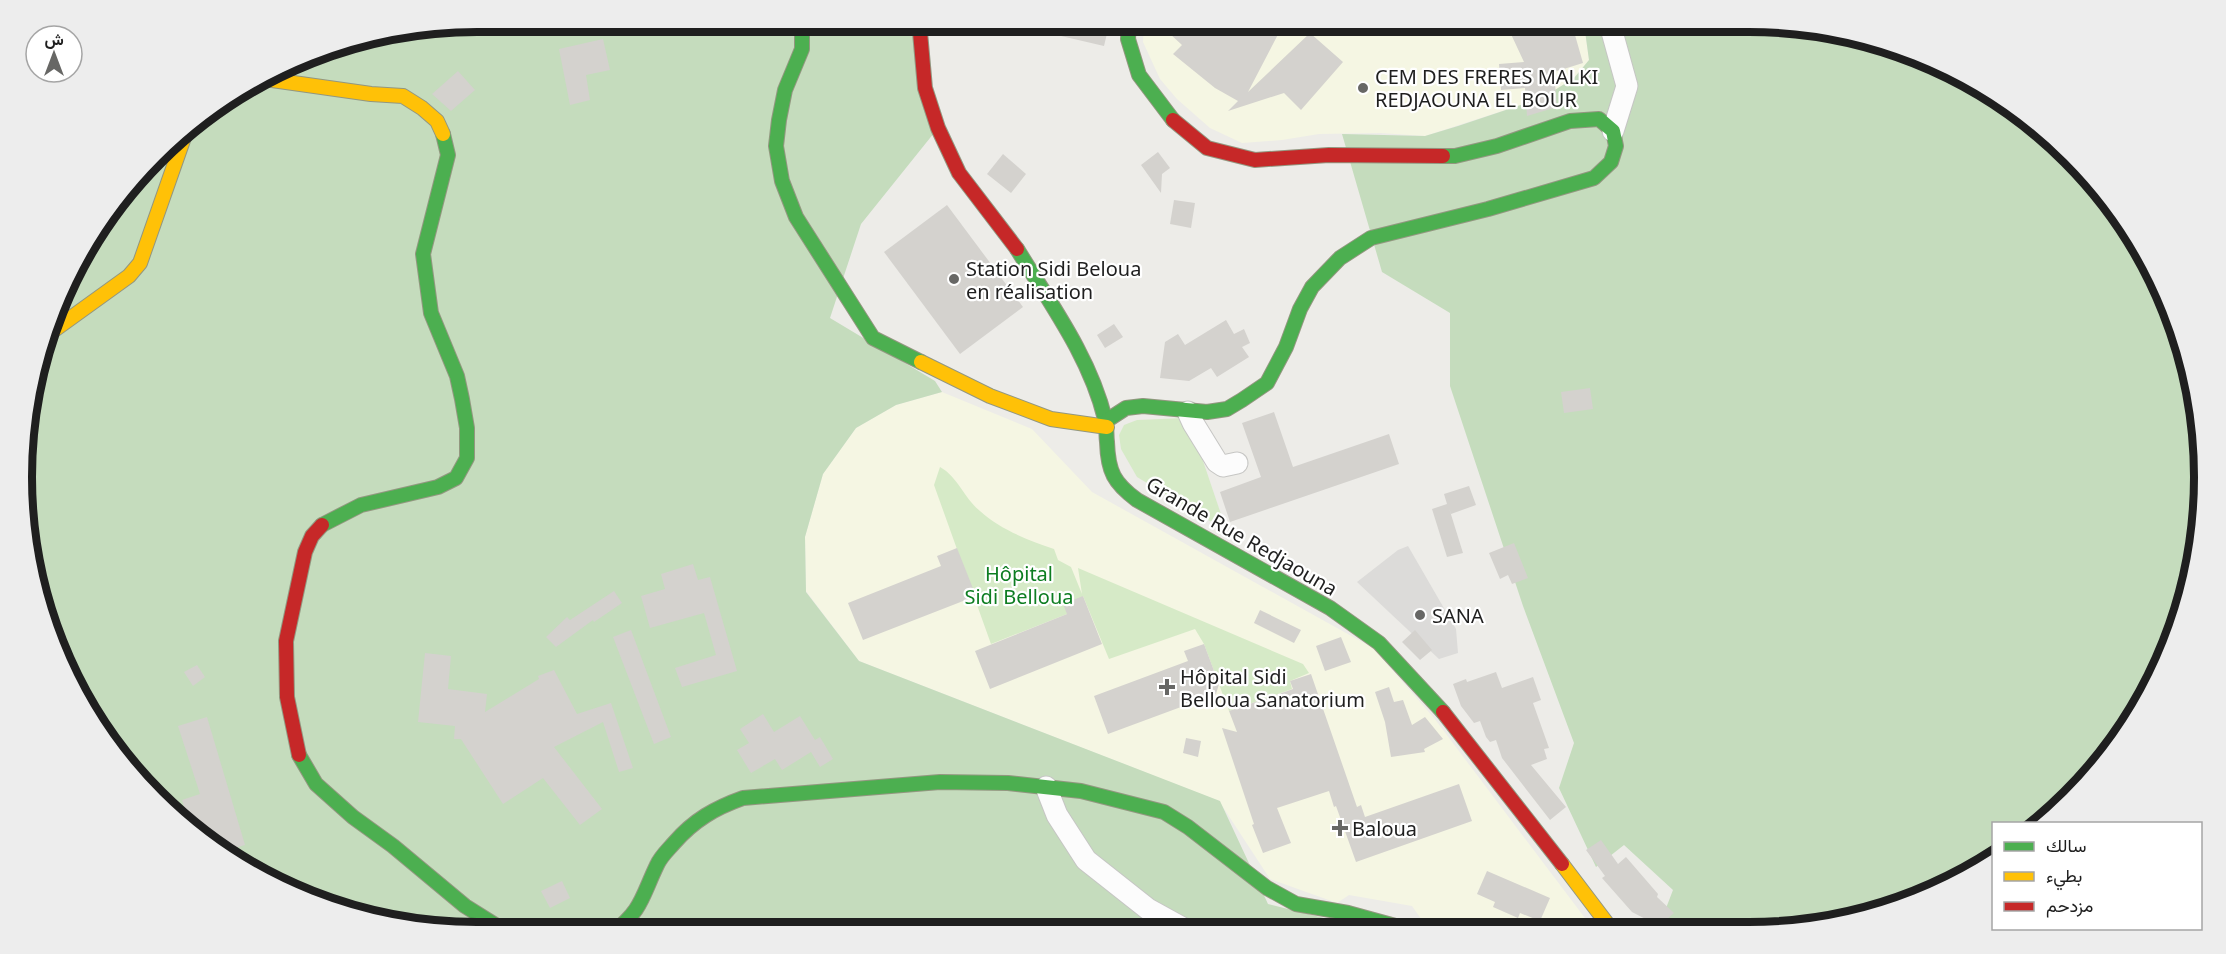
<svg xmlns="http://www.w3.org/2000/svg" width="2226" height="954" font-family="'Noto Sans',Vazirmatn,sans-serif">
<rect width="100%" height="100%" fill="#edece8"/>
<path fill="#dcdbd9" d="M1408,546L1456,629L1458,653L1439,659L1357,582L1398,550Z"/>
<g fill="#f5f6e3">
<path d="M1144,21H1333L1342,27L1418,34L1488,21H1574L1585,31L1589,60L1574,78L1542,98L1425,136L1380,133L1319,134L1282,140L1242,143L1210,128L1177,99L1160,79L1143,42Z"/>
<path d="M942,392L1032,429L1092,492L1373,648L1434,718L1594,930H1429L1412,906L1349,895L1337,903L1270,879L1219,801L859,661L806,591L805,537L823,474L856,428L896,405Z"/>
</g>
<g fill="#d6eac7">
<path d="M1185,418L1201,455L1224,523L1210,521L1137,477L1121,449L1119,435L1124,425L1137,420Z"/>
<path d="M940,467C958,477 964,498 980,511C1001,530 1028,540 1054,549L1058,560L1071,567L1082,594L1078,568L1303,664L1309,673L1290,681L1292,689L1229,711L1204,644L1195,629L1109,659L1083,596L1067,614L991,644L934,485Z"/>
</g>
<g fill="#c5dcbd">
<path d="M477,21H919L938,128L861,224L830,318L935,381L942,392L896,405L856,428L823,474L805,537L806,592L859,661L1220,801L1268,904L1372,930L477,933L330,909L249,872L177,820L82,705L45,624L25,537L30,388L82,249L177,134L249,82L330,45Z"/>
<path d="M1574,21H1749L1896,45L1977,82L2050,134L2111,200L2158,276L2190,359L2204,448L2201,537L2181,624L2128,731L2049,820L2044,823L1994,824L1993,857L1950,886L1809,929H1658L1673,890L1624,845L1596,867L1559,788L1574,743L1523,606L1450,386V313L1382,272L1342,134L1425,136L1458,126L1542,98L1574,78L1589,60L1585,31Z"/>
</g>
<g fill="#d4d2ce">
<path d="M1065,21H1110L1104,46L1061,36Z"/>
<path d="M1156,21H1285L1248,92L1310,33L1343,62L1301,110L1284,93L1228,111L1238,101L1215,88L1173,54L1182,45Z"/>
<path d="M1549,21H1571L1583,63L1554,72L1557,107L1527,116L1525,88L1501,90L1499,64L1524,62L1510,32Z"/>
<path d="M603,39L610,70L586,75L590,100L570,105L559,49Z"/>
<path d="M458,71L475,90L451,111L432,94Z"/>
<path d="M1158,152L1170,168L1162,174L1161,193L1141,165Z"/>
<path d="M1003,154L1026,174L1011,193L987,174Z"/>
<path d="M1174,200L1195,203L1191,228L1170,224Z"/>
<path d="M947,205L1023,307L960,354L884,252Z"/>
<path d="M1226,320L1234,334L1244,329L1250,343L1242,347L1249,357L1217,377L1211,368L1189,381L1160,378L1165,342L1178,334L1185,345Z"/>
<path d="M1114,324L1123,337L1105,348L1097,335Z"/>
<path d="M1590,388L1593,409L1564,413L1561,392Z"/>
<path d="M1274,412L1293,467L1389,434L1399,464L1230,522L1220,492L1261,477L1242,423Z"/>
<path d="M1469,486L1476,505L1451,514L1449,508L1463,553L1447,557L1432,509L1447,504L1444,494Z"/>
<path d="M1514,543L1528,578L1512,584L1508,575L1500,579L1489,553Z"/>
<path d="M957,548L976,596L863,640L848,603L941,566L937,556Z"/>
<path d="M693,564L698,580L710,577L737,671L682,687L675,668L716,655L704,613L650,628L641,596L665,589L661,574Z"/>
<path d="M614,591L622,603L594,622L593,620L556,647L546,637L567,617L570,620Z"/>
<path d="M1083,596L1102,644L990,689L975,651L1067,614L1063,604Z"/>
<path d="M1260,610L1301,630L1294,643L1254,623Z"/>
<path d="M631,630L671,737L654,744L613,637Z"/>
<path d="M1415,630L1432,650L1420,660L1402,642Z"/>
<path d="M1341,637L1351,662L1325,671L1316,646Z"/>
<path d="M1204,644L1219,684L1216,694L1108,734L1094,696L1188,661L1184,651Z"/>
<path d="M425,653L451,656L448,689L487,694L485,712L539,679L538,676L554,670L577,714L611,703L633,768L619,772L603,722L554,747L602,809L580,825L543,778L503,804L461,739H454L455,726L418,722Z"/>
<path d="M197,665L205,677L193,686L184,672Z"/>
<path d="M1496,672L1502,688L1533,677L1541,700L1533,703L1549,748L1544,749L1547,759L1531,765L1566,807L1550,820L1502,758L1496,740L1490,742L1486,737L1480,721L1474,723L1461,706L1453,684L1466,679L1467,682Z"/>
<path d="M1311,674L1357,807L1361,805L1365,817L1459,784L1472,821L1356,862L1336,806L1334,807L1329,791L1277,808L1291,843L1263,853L1252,825L1254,824L1222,728L1237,732L1229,711L1293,689L1290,681Z"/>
<path d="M1389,687L1394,702L1403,700L1412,725L1425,717L1443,739L1424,749L1425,752L1391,757L1385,722L1375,692Z"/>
<path d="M763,714L774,732L800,716L815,740L820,737L833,759L820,767L811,752L782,770L775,759L751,773L737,750L749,743L740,729Z"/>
<path d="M207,717L245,845L221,852L201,837L194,818L188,820L182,800L200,794L178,726Z"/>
<path d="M1186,738L1201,741L1198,757L1183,753Z"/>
<path d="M1601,840L1618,864L1626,857L1658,894L1657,897L1674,913L1659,926L1632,912L1602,878L1605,876L1586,850Z"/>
<path d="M1487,871L1550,898L1540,921L1520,913L1518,918L1493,907L1495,902L1477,894Z"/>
<path d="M562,881L570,898L550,908L541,891Z"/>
</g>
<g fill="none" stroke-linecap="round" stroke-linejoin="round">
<g stroke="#c6c6c4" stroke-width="23">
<g id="street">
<path d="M1609,21L1627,86L1613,131"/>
<path d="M1188,412L1193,423L1217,462L1223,466L1237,463"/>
<path d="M1046,787L1057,815L1086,860L1148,909L1188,931"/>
</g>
</g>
<g stroke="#939780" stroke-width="16">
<g id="fast">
<path d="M802,21V49L785,90L779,120L776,146L782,181L796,217L873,338L921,362"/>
<path d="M1129,21L1128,39L1139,75L1173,120"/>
<path d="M1017,249C1050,303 1090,357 1105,419C1107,427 1106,435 1107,442C1108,472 1114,483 1137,500L1330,608L1379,643L1443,712"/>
<path d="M1106,421L1126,408L1143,406L1207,412L1227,409L1242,400L1267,383L1286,347L1300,309L1312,287L1340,258L1371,238L1488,209L1594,178L1611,162L1616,146L1613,131L1599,119L1570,121L1497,146L1455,156H1443"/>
<path d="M322,525L361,505L438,487L456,478L467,458V428L462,399L457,376L431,313L423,254L448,155L443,134"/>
<path d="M299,755L316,784L353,817L393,846L465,906L508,933"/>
<path d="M612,933C642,911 642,896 657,865C661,856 668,850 674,843C694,820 715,808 743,798L940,782L1008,783L1081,791L1164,812L1188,827L1267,888L1296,904L1348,913L1410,930"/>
</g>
</g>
<g stroke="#939780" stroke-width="16">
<g id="slow">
<path d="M258,78L371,94L403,96L422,108L437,121L443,134"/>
<path d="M50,333L129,276L140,263L188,126"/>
<path d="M921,362L990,396L1051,419L1107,427"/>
<path d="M1562,864L1612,930"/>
</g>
</g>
<g stroke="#939780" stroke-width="16">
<g id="jam">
<path d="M919,21L925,88L938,128L959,173L1017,249"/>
<path d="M1173,120L1207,148L1255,160L1329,155L1443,156"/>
<path d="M1443,712L1562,864"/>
<path d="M299,755L287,697L286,641L305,552L312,536L322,525"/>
</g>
</g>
<use href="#street" stroke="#fcfcfc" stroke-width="21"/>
<use href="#fast" stroke="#4caf50" stroke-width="14"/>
<use href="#slow" stroke="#ffc107" stroke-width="14"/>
<use href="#jam" stroke="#c62828" stroke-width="14"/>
</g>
<g fill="#676765" stroke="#fff" stroke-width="2">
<circle cx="1363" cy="88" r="6"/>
<circle cx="954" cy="279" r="6"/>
<circle cx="1420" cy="615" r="6"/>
<path d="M1164 678h6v6h6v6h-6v6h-6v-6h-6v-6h6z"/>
<path d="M1337 819h6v6h6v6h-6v6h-6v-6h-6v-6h6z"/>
</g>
<g text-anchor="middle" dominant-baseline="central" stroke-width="4.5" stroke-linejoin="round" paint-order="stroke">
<g font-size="20" fill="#1f1f1f" stroke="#fff" text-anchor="start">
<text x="1375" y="76">CEM DES FRERES MALKI<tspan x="1375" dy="23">REDJAOUNA EL BOUR</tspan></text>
<text x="966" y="268">Station Sidi Beloua<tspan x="966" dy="23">en réalisation</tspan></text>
<text x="1432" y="615">SANA</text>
<text x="1180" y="676">Hôpital Sidi<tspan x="1180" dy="23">Belloua Sanatorium</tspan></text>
<text x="1352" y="828">Baloua</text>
</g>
<g font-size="20" fill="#1f1f1f" stroke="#fff">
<text transform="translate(1242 536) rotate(30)">Grande Rue Redjaouna</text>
</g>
<g font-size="20" fill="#0d7d21" stroke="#fff">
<text x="1019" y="573">Hôpital<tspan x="1019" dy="23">Sidi Belloua</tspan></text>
</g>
</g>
<path d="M0 0H2226V954H0ZM477 32H1749A445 445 0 0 1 2194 477V477A445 445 0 0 1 1749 922H477A445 445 0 0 1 32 477V477A445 445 0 0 1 477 32Z" fill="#ededed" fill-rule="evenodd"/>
<path fill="none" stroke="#1f1f1f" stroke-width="8" d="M477 32H1749A445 445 0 0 1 2194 477V477A445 445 0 0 1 1749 922H477A445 445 0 0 1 32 477V477A445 445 0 0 1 477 32Z"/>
<rect x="1992" y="822" width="210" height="108" fill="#ffffff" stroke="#a5a5a5" stroke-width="1.5"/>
<rect x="2004" y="842" width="30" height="9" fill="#4caf50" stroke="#a5a5a5" stroke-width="1.5"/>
<text x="2046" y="852" font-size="18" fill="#1f1f1f">سالك</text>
<rect x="2004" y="872" width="30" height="9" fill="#ffc107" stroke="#a5a5a5" stroke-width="1.5"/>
<text x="2046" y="882" font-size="18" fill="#1f1f1f">بطيء</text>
<rect x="2004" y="902" width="30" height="9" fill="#c62828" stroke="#a5a5a5" stroke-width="1.5"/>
<text x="2046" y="912" font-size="18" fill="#1f1f1f">مزدحم</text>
<g transform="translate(54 54)"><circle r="28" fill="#ffffff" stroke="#a5a5a5" stroke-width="1.5"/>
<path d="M0-4.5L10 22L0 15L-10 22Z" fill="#676765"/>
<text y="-9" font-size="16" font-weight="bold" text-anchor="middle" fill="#1f1f1f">ش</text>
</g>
</svg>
